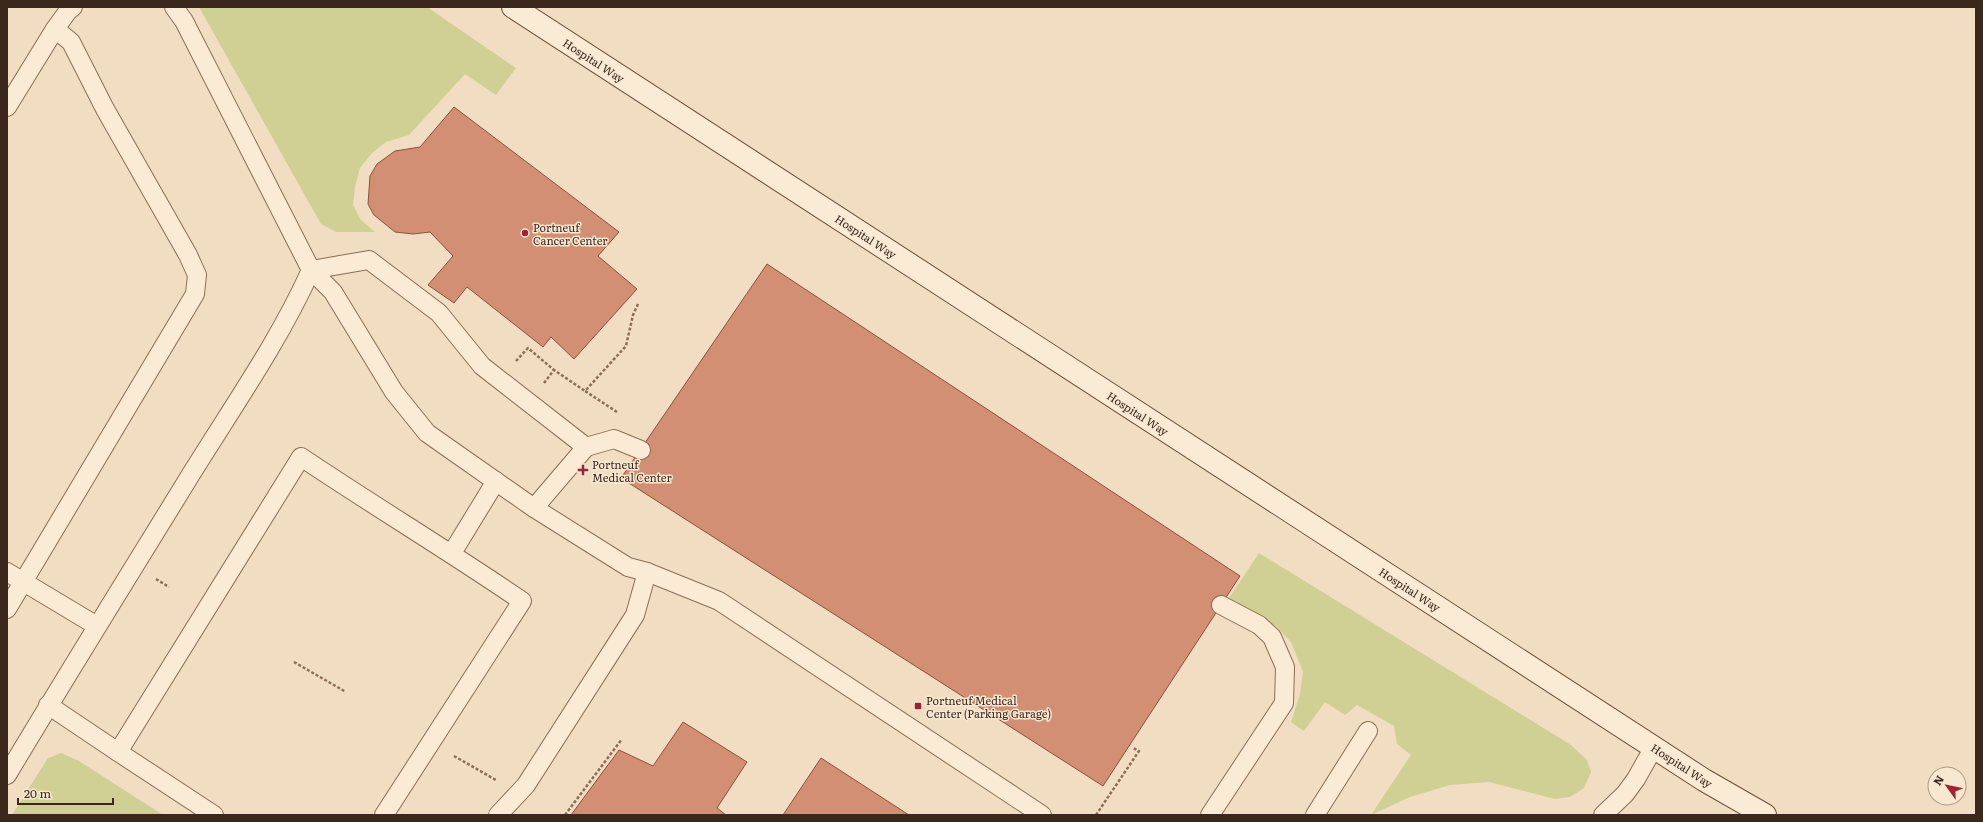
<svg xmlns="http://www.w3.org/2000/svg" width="1983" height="822" font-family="Literata,serif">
<rect width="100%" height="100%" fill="#f1ddc1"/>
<g fill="#d0d094">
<path d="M199,7H427L516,68L496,95L465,74L409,135L386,142L373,152L360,168L355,187L353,205L361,220L375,232H336L321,224Z"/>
<path d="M1259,553L1571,745L1587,760L1591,772L1584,788L1570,797L1555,799L1489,782L1450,785L1410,797L1371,815L1411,755L1397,744L1394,726L1357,705L1345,715L1325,702L1304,731L1291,722L1300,694L1303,672L1291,642L1276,626L1229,598Z"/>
<path d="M61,753L79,761L163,815H12L48,758Z"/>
</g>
<g fill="#d28f74" stroke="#8d513b">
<path d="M454,107L619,232L598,256L637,289L574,359L551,337L543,347L467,287L454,303L428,285L453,256L430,232L413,234L395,232L374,215L368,204L370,176L377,164L395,151L420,147Z"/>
<path d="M767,264L1240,576L1103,786L621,478Z"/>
<path d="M683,722L747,762L717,808L726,815H571L619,750L653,766Z"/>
<path d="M821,758L909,815H783Z"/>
</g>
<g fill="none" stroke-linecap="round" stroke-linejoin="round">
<g stroke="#8c6d57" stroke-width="20">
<g id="lane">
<path d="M174,7L184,21L311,270L333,292L394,392L427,433L534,508L628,567L647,572L719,601L1042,815"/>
<path d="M7,107L55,29L68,11L73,7"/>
<path d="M311,270L369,260L439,313L482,366L586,447L534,508"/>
<path d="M586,447L614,439L641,450"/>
<path d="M452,553L496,481"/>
<path d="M7,572L97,626"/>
<path d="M7,609L195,294L197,275L188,255L105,109L71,42L55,29"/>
<path d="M48,705L118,752"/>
<path d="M7,775C68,673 131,572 193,471C234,405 279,341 311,270"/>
<path d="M214,815L118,752L301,457C374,506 449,551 522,601L384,815"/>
<path d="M498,815L526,785L635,615L647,572"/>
<path d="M1210,815L1284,703L1285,667L1272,637L1259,625L1221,605"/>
<path d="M1315,815L1368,731"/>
<path d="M1603,815L1625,794L1636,779L1654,747"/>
</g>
</g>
<g stroke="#6e4e3a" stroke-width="24">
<path id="secondary" d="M513,7L1704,780L1765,815"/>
</g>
<g stroke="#8c6d57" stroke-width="2.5" stroke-dasharray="3 2" stroke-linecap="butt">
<path d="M516,361L528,348L554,370"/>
<path d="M544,383L554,370L585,391"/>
<path d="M617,412L585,391L626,346L633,315L638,304"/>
<path d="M156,579L169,587"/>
<path d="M294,662L346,692"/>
<path d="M454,756L496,780"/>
<path d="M565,815L622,739"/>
<path d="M1096,815L1139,751L1133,748"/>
</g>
<use href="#lane" stroke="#fbebd5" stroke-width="18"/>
<use href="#secondary" stroke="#fbebd5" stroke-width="22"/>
</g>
<g fill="#9f2333" stroke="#f8e8d1" stroke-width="1.5">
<circle cx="525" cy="233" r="4"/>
<path d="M581 464h4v4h4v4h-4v4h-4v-4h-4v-4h4z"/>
<rect x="914" y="702" width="8" height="8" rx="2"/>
</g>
<g text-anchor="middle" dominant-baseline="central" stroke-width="3" stroke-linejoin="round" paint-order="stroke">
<g font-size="11" fill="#3b271c" stroke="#f8e8d1">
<text transform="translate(594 60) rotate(33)">Hospital Way</text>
<text transform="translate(866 236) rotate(33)">Hospital Way</text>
<text transform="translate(1138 413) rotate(33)">Hospital Way</text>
<text transform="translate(1410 589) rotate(33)">Hospital Way</text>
<text transform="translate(1682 765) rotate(33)">Hospital Way</text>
</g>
<g font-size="11" fill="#3b271c" stroke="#f8e8d1" text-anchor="start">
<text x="533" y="227">Portneuf<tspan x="533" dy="13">Cancer Center</tspan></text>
<text x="592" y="464">Portneuf<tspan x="592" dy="13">Medical Center</tspan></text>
<text x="926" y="700">Portneuf Medical<tspan x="926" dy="13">Center (Parking Garage)</tspan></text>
</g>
</g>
<rect width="1983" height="822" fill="none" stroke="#3b271c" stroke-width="16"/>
<g transform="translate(1947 786) rotate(303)"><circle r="19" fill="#f8e8d1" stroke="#ac9b89"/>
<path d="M0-3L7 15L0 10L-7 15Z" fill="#9f2333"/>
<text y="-6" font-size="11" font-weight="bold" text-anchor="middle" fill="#3b271c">N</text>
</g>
<path d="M18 798v6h95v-6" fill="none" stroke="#3b271c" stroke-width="2"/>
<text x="24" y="798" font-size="12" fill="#3b271c" stroke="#f8e8d1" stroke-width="3" paint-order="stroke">20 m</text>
</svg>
